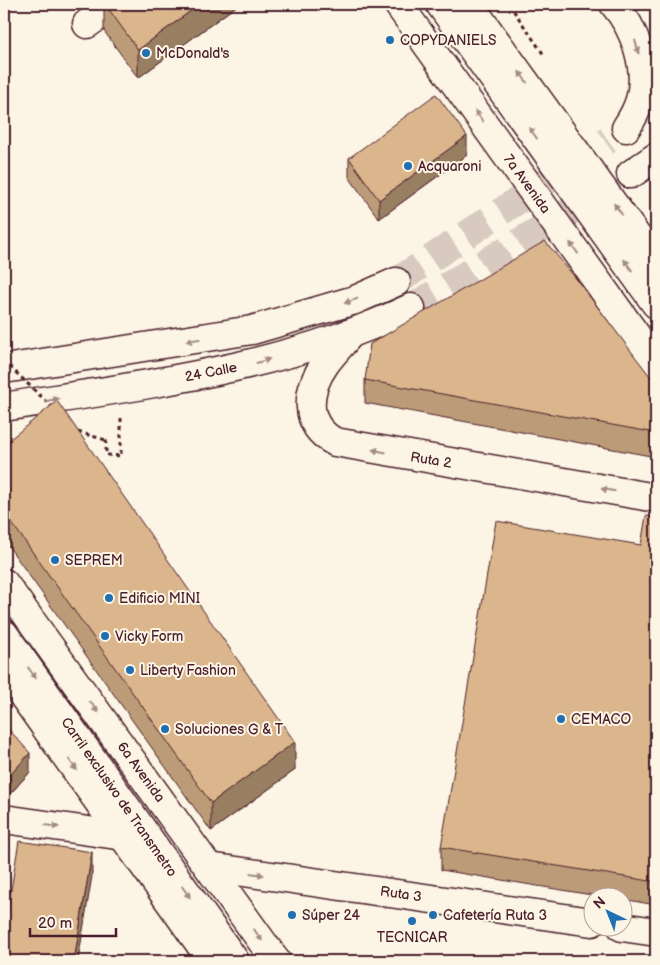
<svg xmlns="http://www.w3.org/2000/svg" width="660" height="965" font-family="'Balsamiq Sans',sans-serif">
<rect width="100%" height="100%" fill="#fcf5e5"/>
<filter id="ink" filterUnits="userSpaceOnUse"><feTurbulence type="fractalNoise" baseFrequency=".02" numOctaves="2"/><feDisplacementMap in="SourceGraphic" scale="10" xChannelSelector="R" yChannelSelector="G"/><feConvolveMatrix kernelMatrix="1 2 1 2 8 2 1 2 1" color-interpolation-filters="sRGB"/></filter>
<g filter="url(#ink)">
<g fill="none" stroke-linecap="round" stroke-linejoin="round">
<g stroke="#d8cac0" stroke-width="28" stroke-dasharray="28 14" stroke-linecap="butt">
<path d="M396,282L608,140"/>
<path d="M411,308L631,174"/>
</g>
<g stroke="#4a1f2b" stroke-width="31">
<g id="minor">
<path d="M440,4L656,304"/>
<path d="M87,24L115,4"/>
<path d="M350,334C342,344 332,354 325,364C306,391 303,425 335,442L656,498"/>
<path d="M4,634L235,961"/>
<path d="M4,819L124,836"/>
<path d="M209,867L592,922"/>
<path d="M622,927L656,932"/>
</g>
</g>
<g stroke="#4a1f2b" stroke-width="31">
<g id="major">
<path d="M398,4L656,363"/>
<path d="M469,4L656,263"/>
<path d="M614,4C635,29 649,68 640,100C637,110 632,119 626,128"/>
<path d="M631,174L656,157"/>
<path d="M4,369L252,330L355,300L396,282"/>
<path d="M4,407C142,385 283,369 411,308"/>
<path d="M4,583L276,961"/>
<path d="M4,669L212,961"/>
</g>
</g>
<g stroke="#4a1f2b" stroke-width="3" stroke-dasharray="4 4" stroke-linecap="butt">
<path d="M509,4L544,55"/>
<path d="M106,440V455L121,456V417"/>
</g>
<use href="#minor" stroke="#fcf5e5" stroke-width="28"/>
<use href="#major" stroke="#fcf5e5" stroke-width="28"/>
<g stroke="#4a1f2b" stroke-width="3" stroke-dasharray="4 4" stroke-linecap="butt">
<path d="M4,361L54,409"/>
<path d="M78,432L106,440"/>
</g>
</g>
<g fill="#bc9c78" stroke="#4a1f2b">
<path d="M104,4H239L138,78L104,31Z"/>
<path d="M467,155L379,219L349,177V158Z"/>
<path d="M365,380L656,384V457L365,403Z"/>
<path d="M4,444L295,770L211,831L4,540Z"/>
<path d="M656,517V905L622,899V898H610L441,870V847L641,545Z"/>
<path d="M4,724L30,772L10,794L4,790Z"/>
</g>
<g fill="#997f62" stroke="#4a1f2b">
<path d="M200,4H239L138,78V50Z"/>
<path d="M467,136V155L379,219V200Z"/>
<path d="M295,742V770L211,831V803Z"/>
<path d="M30,753V772L10,794V775Z"/>
<path d="M92,852V876L78,961H74Z"/>
</g>
<g fill="#dbb58c" stroke="#4a1f2b">
<path d="M105,4H200L138,50Z"/>
<path d="M436,94L467,136L379,200L349,158Z"/>
<path d="M545,241L574,276L656,384V433L365,380L370,344Z"/>
<path d="M57,401L295,742L211,803L4,512V444Z"/>
<path d="M646,516L656,517V882L441,847L496,521L641,545Z"/>
<path d="M4,724L30,753L10,775L4,771Z"/>
<path d="M19,841L92,852L74,961H4V932Z"/>
</g>
<defs><path id="oneway-solid" d="M-6-.8H1V-3.2L6.5 0L1 3.2V.8H-6Z" transform="scale(1.25)"/></defs>
<g fill="#a38a88">
<use href="#oneway-solid" transform="translate(637 47) rotate(74)"/>
<use href="#oneway-solid" transform="translate(523 77) rotate(-126)"/>
<use href="#oneway-solid" transform="translate(479 116) rotate(-126)"/>
<use href="#oneway-solid" transform="translate(533 133) rotate(-126)"/>
<use href="#oneway-solid" transform="translate(618 209) rotate(-126)"/>
<use href="#oneway-solid" transform="translate(574 248) rotate(-126)"/>
<use href="#oneway-solid" transform="translate(628 265) rotate(-126)"/>
<use href="#oneway-solid" transform="translate(351 301) rotate(161)"/>
<use href="#oneway-solid" transform="translate(193 340) rotate(171)"/>
<use href="#oneway-solid" transform="translate(263 361) rotate(-17)"/>
<use href="#oneway-solid" transform="translate(52 400) rotate(-9)"/>
<use href="#oneway-solid" transform="translate(379 451) rotate(-169)"/>
<use href="#oneway-solid" transform="translate(608 490) rotate(-170)"/>
<use href="#oneway-solid" transform="translate(32 673) rotate(55)"/>
<use href="#oneway-solid" transform="translate(94 707) rotate(54)"/>
<use href="#oneway-solid" transform="translate(73 765) rotate(54)"/>
<use href="#oneway-solid" transform="translate(52 826) rotate(8)"/>
<use href="#oneway-solid" transform="translate(257 874) rotate(8)"/>
<use href="#oneway-solid" transform="translate(186 892) rotate(55)"/>
<use href="#oneway-solid" transform="translate(258 935) rotate(55)"/>
</g>
</g>
<g fill="#1f6fb2" stroke="#fcf5e5" stroke-width="2">
<circle cx="390" cy="40" r="5"/>
<circle cx="146" cy="53" r="5"/>
<circle cx="408" cy="166" r="5"/>
<circle cx="55" cy="560" r="5"/>
<circle cx="109" cy="598" r="5"/>
<circle cx="105" cy="636" r="5"/>
<circle cx="130" cy="670" r="5"/>
<circle cx="561" cy="719" r="5"/>
<circle cx="165" cy="729" r="5"/>
<circle cx="292" cy="915" r="5"/>
<circle cx="433" cy="915" r="5"/>
<circle cx="412" cy="921" r="5"/>
</g>
<g text-anchor="middle" dominant-baseline="central" stroke-width="4" stroke-linejoin="round" paint-order="stroke">
<g font-size="14" fill="#4a1f2b" stroke="#fcf5e5" text-anchor="start">
<text x="400" y="40">COPYDANIELS</text>
<text x="156" y="53">McDonald's</text>
<text x="418" y="166">Acquaroni</text>
<text x="65" y="560">SEPREM</text>
<text x="119" y="598">Edificio MINI</text>
<text x="115" y="636">Vicky Form</text>
<text x="140" y="670">Liberty Fashion</text>
<text x="571" y="719">CEMACO</text>
<text x="175" y="729">Soluciones G &amp; T</text>
<text x="302" y="915">Súper 24</text>
<text x="443" y="915">Cafetería Ruta 3</text>
<text x="412" y="937" text-anchor="middle">TECNICAR</text>
</g>
<g font-size="14" fill="#4a1f2b" stroke="#fcf5e5">
<text transform="translate(527 184) rotate(54)">7a Avenida</text>
<text transform="translate(211 372) rotate(-11)">24 Calle</text>
<text transform="translate(431 460) rotate(9)">Ruta 2</text>
<text transform="translate(141 772) rotate(54)">6a Avenida</text>
<text transform="translate(119 797) rotate(55)">Carril exclusivo de Transmetro</text>
<text transform="translate(401 894) rotate(8)">Ruta 3</text>
</g>
</g>
<rect width="660" height="965" fill="none" stroke="#fcf5e5" stroke-width="20"/>
<rect x="10" y="10" width="640" height="945" fill="none" stroke="#4a1f2b" stroke-width="2" filter="url(#ink)"/>
<g transform="translate(608 912) rotate(317)"><circle r="24" fill="#fcf5e5" stroke="#b59f9b"/>
<path d="M0-4L9 19L0 12L-9 19Z" fill="#1f6fb2"/>
<text y="-8" font-size="14" font-weight="bold" text-anchor="middle" fill="#4a1f2b">N</text>
</g>
<path d="M30 928v8h86v-8" fill="none" stroke="#4a1f2b" stroke-width="2.5"/>
<text x="38" y="928" font-size="15" fill="#4a1f2b" stroke="#fcf5e5" stroke-width="4" paint-order="stroke">20 m</text>
</svg>
